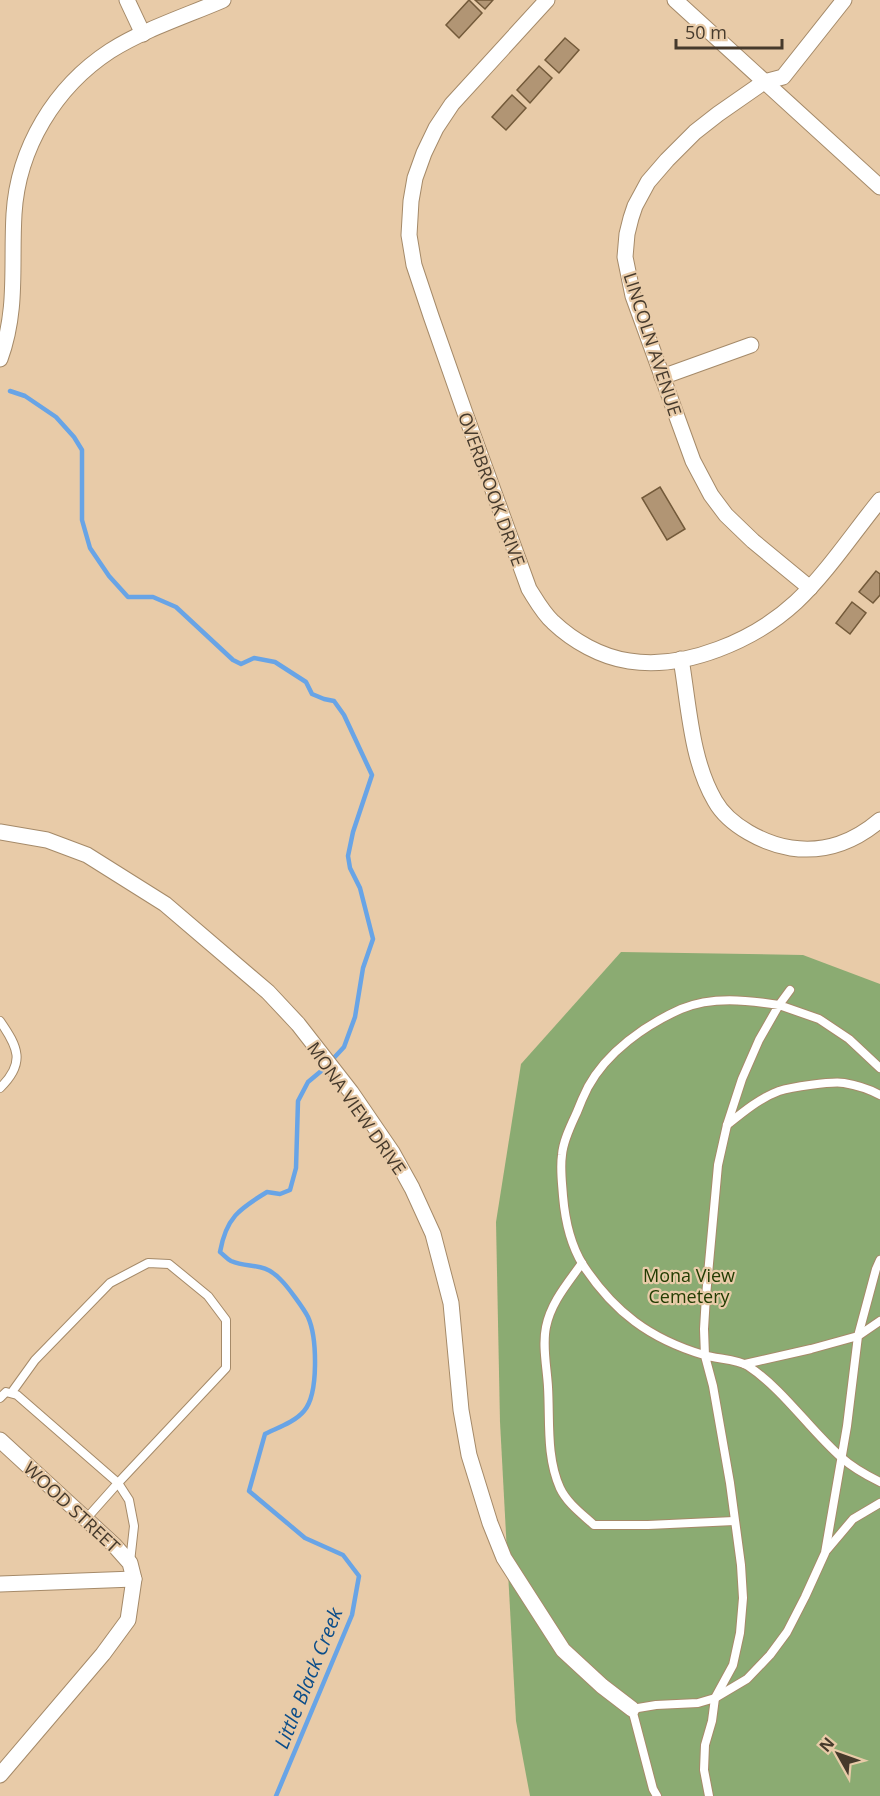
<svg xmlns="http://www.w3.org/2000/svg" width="880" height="1796" font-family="'Open Sans',sans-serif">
<rect width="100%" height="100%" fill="#e8cba8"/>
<path fill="#8bab72" d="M621,952L803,955L880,984V1796H530L516,1721L500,1422L496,1222L521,1064Z"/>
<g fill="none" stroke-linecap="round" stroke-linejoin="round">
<g stroke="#68a4e6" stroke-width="4.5">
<path d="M10,391L25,396L56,417L74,437L82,450V520L90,548L109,576L128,597H153L176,607L233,660L241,664L254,658L275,662L306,682L312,694L324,699L334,701L344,715L372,775L353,832L348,856L350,868L360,888L373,939L363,968L355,1017L344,1047L332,1060"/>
<path d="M276,1796L352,1615L359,1576L343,1555L305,1538L249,1491L265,1434C277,1428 295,1422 304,1411C319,1394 317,1337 308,1317C304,1309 288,1287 281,1280C263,1261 250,1269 231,1261C227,1259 224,1255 220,1252C226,1218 239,1209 267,1192L280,1194L290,1190L296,1168L298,1101L308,1082L326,1067"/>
</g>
</g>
<g fill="#b19574" stroke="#735a3a" stroke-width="1.5">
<path d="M469,0L482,13L459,38L446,25Z"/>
<path d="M475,0H493L485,9Z"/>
<path d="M565,38L579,50L559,73L545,60Z"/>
<path d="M539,66L552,78L530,103L517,90Z"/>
<path d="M512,95L526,108L506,130L492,117Z"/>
<path d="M660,487L685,529L667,540L642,498Z"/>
<path d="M876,571L880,574V595L873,603L859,592Z"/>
<path d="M852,602L866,613L850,634L836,623Z"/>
</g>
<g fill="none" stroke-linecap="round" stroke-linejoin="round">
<g stroke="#a58a69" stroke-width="10">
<g id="service">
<path d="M790,990L779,1005L819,1019L849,1039L880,1068"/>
<path d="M0,1021C18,1047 26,1063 0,1088"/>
<path d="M727,1125C743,1112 760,1098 779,1091C791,1087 832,1081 844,1083C856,1085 869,1089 880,1095"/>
<path d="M582,1263C568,1283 551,1302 546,1327C542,1346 547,1368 548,1387C550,1420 546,1457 560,1488C567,1503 582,1514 594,1525H648L734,1521"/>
<path d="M745,1364L811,1349L858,1336L876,1269L880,1260"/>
<path d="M12,1392L35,1360L110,1283L148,1263L169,1264L208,1296L226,1320V1368L118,1483L129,1500L134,1526L130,1562"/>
<path d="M0,1398L6,1392L17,1395L118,1483L86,1519"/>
<path d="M826,1551L853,1519L880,1503"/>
<path d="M657,1796L653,1789L632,1709L656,1705L698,1703L715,1698L747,1679L770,1655L787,1632L805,1597L825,1553L847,1426L858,1336L880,1321"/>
<path d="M709,1796L704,1770L705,1745L712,1721L715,1698L733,1665L740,1633L743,1598L741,1565L730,1483L713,1386L705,1356L704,1329L706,1296L718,1165L727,1125L742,1079L759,1040L779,1005C747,1000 712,996 681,1009C645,1025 607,1052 588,1087C584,1095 580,1104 577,1112C571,1125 563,1141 562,1155C560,1168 562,1182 563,1196C565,1220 570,1244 583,1265C614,1312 650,1339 704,1355C716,1359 738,1359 748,1366C784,1390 809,1429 842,1458C853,1468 866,1475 880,1482"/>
</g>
</g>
<g stroke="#a58a69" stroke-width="17">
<g id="minor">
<path d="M127,0L143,34"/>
<path d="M547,0L452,104L436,128L424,153L415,178L411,201L409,235L414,265L431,316L465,413L529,589C536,600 543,613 553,622C573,641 601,657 629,661C686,670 755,640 796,602C826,574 854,532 880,500"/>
<path d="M675,0L880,187"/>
<path d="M0,359C18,310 11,265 14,214C18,148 55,87 110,51C145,29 186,16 223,0"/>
<path d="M662,377L751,345"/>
<path d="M810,588L753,541L726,515L711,495L693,461L633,296L625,257L627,234L631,218L635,206L648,182L667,160L695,132L718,114L764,82L783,77L844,0"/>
<path d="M681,659C689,706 691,760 715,801C729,826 765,844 791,848C826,853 854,842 880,820"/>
<path d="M0,832L47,840L87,855L165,904L268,992L298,1024L351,1092L392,1152L412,1188L433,1234L451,1303L461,1410L469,1455L490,1523L504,1558L563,1650L602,1686L632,1709"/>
<path d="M0,1440L114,1545L130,1563L134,1579L128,1620L103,1654L0,1775"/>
<path d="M0,1584L134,1579"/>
</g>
</g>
<use href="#service" stroke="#fff" stroke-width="8"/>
<use href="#minor" stroke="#fff" stroke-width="15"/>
</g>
<g text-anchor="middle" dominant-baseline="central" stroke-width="4.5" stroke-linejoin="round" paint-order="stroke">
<g font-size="18" fill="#463a2c" stroke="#e8cba8">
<text transform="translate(653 344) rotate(72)">LINCOLN AVENUE</text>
<text transform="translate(492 489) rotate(70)">OVERBROOK DRIVE</text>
<text transform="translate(357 1108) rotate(55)">MONA VIEW DRIVE</text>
<text transform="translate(72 1507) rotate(43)">WOOD STREET</text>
</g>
<g font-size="18" fill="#223c02" stroke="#e8cba8">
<text x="689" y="1275">Mona View<tspan x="689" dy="21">Cemetery</tspan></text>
</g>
<g font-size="20" font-style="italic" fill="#0b4d89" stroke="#e8cba8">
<text transform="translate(308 1678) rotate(-68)">Little Black Creek</text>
</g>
</g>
<g transform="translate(838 1754) rotate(310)" stroke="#e8cba8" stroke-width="4.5" paint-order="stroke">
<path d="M0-4.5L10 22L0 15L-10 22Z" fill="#463a2c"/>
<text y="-9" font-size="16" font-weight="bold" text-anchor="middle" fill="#463a2c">N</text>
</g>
<path d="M676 39v9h106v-9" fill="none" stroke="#463a2c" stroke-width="3"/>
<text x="685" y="39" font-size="18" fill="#463a2c" stroke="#e8cba8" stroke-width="4.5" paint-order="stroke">50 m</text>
</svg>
